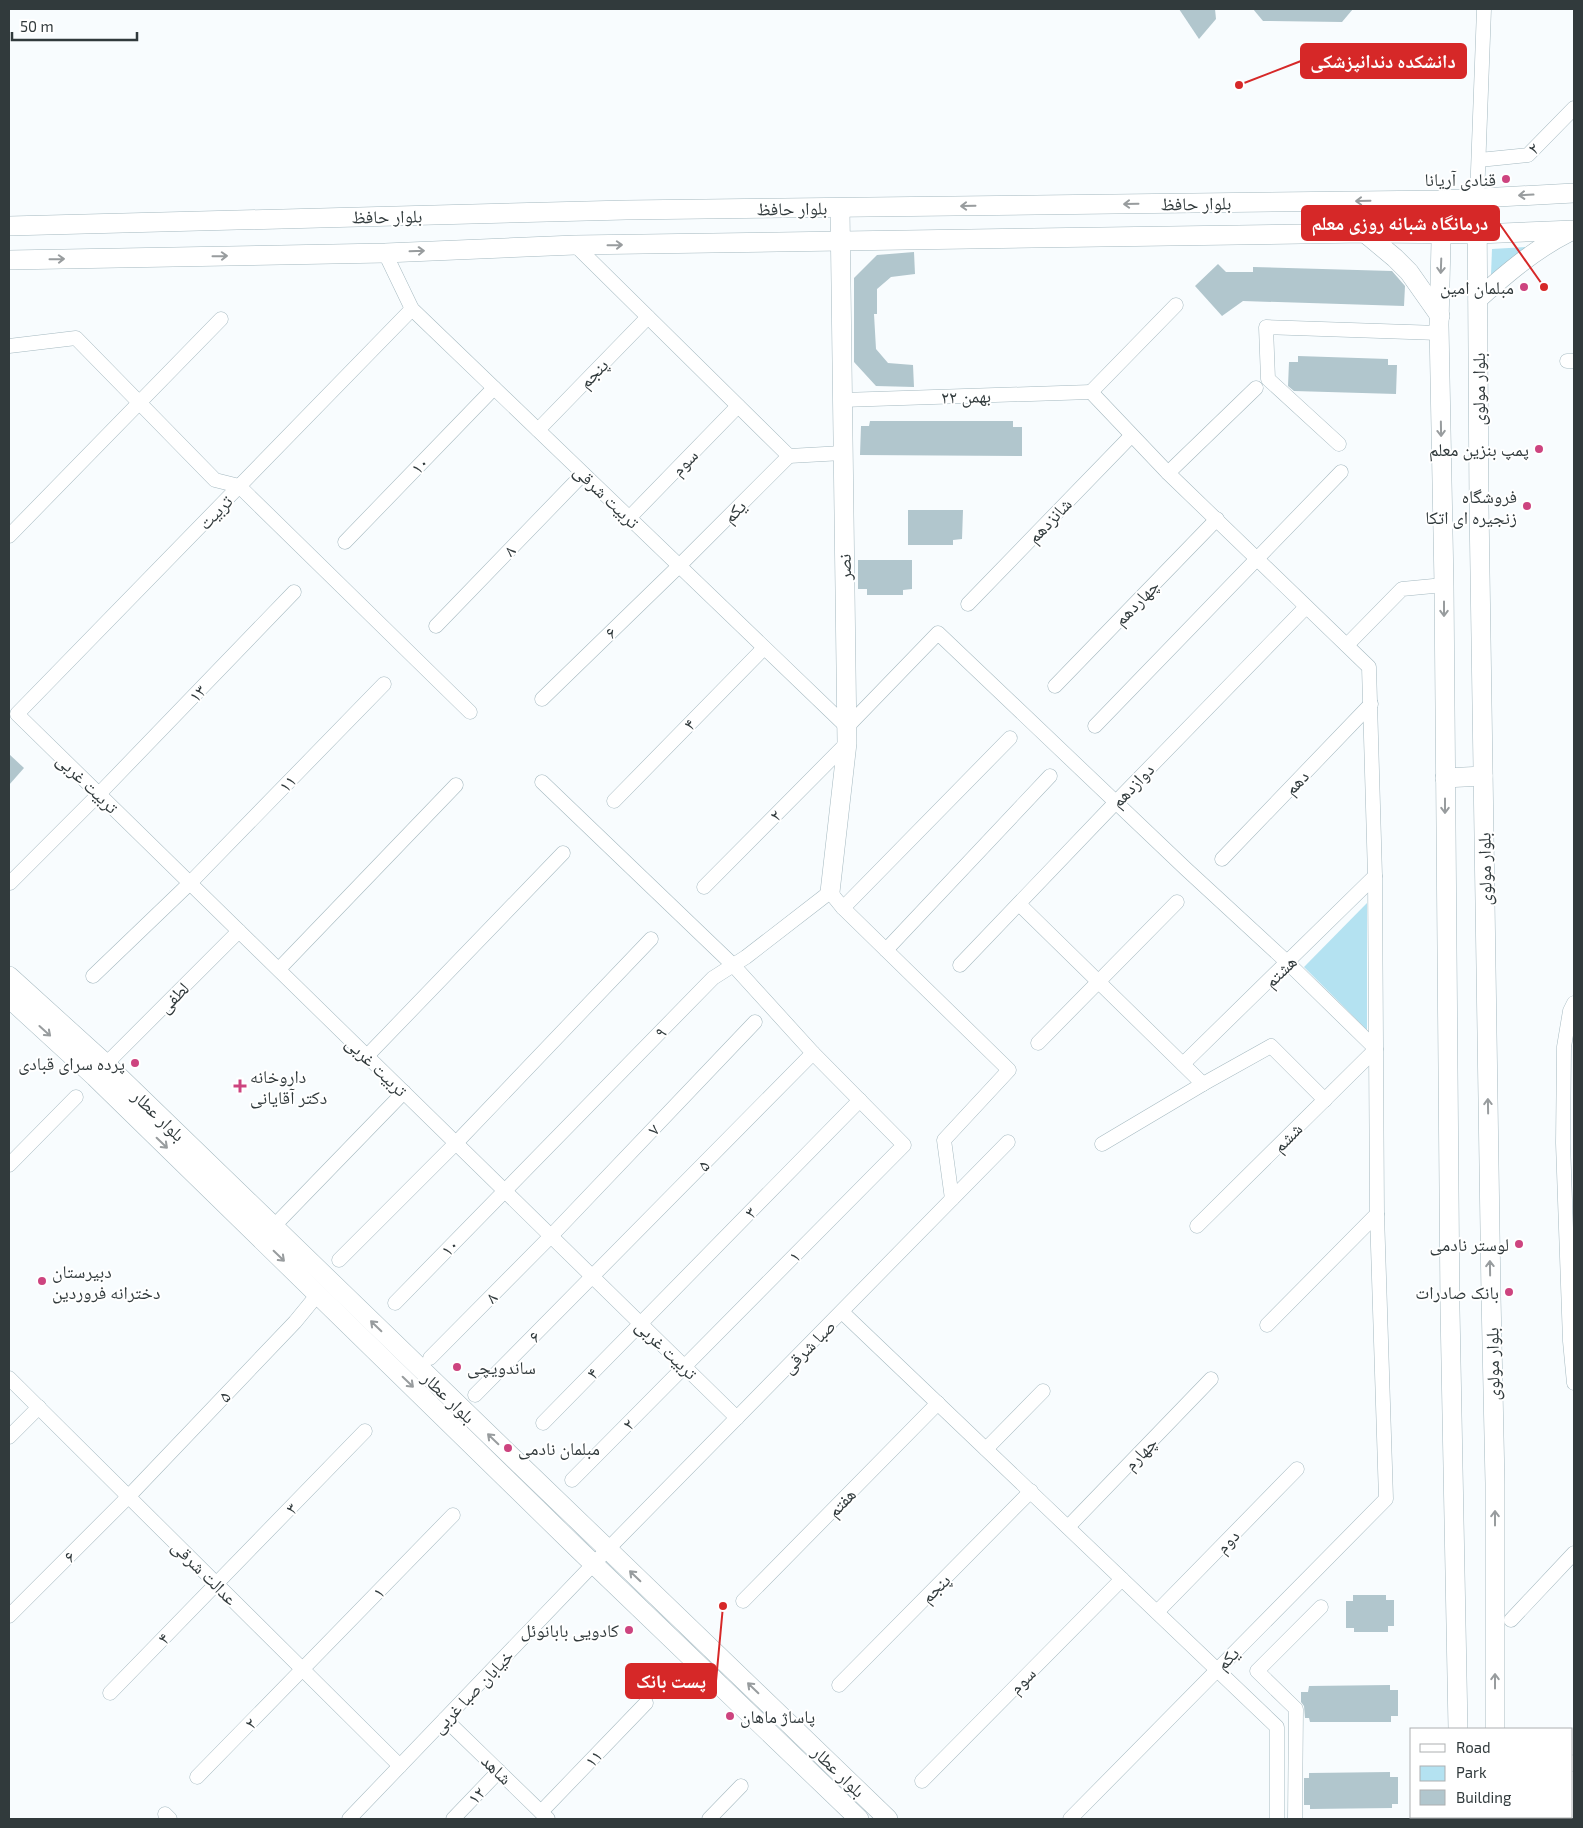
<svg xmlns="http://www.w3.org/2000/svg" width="1583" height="1828" font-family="'Exo 2','Noto Naskh Arabic',sans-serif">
<rect width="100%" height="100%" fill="#f8fcfe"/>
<g fill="#b4e2f1">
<path d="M1528,247L1491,275L1492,249Z"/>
<path d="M1367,903V1030L1304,967Z"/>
</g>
<g fill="#b1c6cd">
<path d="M1179,9H1215L1216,19L1199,39Z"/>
<path d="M1253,9H1353L1342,22L1263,21Z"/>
<path d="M914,252L915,274L891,277L877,289V314H874L876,349L888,363L913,365L914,387L876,386L854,362V278L877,255Z"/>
<path d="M1218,264L1226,272H1253V267L1392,271L1405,286L1404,306L1243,301L1222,316L1195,286Z"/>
<path d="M1298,356L1388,359V365H1397L1396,394L1294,391L1288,386L1289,362H1298Z"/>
<path d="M870,421H1013V427H1022V456L860,455L861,426H869Z"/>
<path d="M908,510H963L962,539L953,540V545H908Z"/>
<path d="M858,560H912V589L903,590V595H867V589H858Z"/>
<path d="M9,754L24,768L9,785Z"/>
<path d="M1353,1595H1386V1600H1394V1626H1388V1632H1354V1628H1346V1601H1353Z"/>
<path d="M1390,1685V1690H1398V1716H1391V1722H1310L1309,1718H1305L1304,1706L1301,1702V1692H1308L1309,1686Z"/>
<path d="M1390,1772V1777H1398V1804H1392V1808L1310,1809V1805H1304V1778H1309V1773Z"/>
</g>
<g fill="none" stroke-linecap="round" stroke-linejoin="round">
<g stroke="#a5b9c0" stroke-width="15">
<g id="street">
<path d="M1479,160L1528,155L1574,108"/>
<path d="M1477,198L1484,9"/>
<path d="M575,245L789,456L843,453"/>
<path d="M385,253L412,309L847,727L938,633L1186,869L1288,963L1376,1049L1197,1226"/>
<path d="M412,309L17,714L737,1418"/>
<path d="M9,346L76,338L215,480L239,486L470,712"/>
<path d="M1567,361H1574"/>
<path d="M1091,392L1176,305"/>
<path d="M842,400L1091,392"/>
<path d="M538,430L648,317"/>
<path d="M1339,444L1268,379L1266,327L1439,333"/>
<path d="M1168,473L1256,388"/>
<path d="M629,518L738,406"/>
<path d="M9,536L221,319"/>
<path d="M345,542L494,388"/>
<path d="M968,604L1131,436"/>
<path d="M436,626L583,474"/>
<path d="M1347,645L1402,589L1444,585"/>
<path d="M1055,686L1217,519"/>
<path d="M542,699L679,566L789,456"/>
<path d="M1095,726L1341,472"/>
<path d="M542,782L733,965L813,1053L904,1145L572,1480"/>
<path d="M614,801L764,648"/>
<path d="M1222,859L1371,704"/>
<path d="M10,883L99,794L294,592"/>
<path d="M704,887L847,743"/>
<path d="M1019,904L1203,1084"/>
<path d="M843,908L1010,738"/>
<path d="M886,950L1050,776"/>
<path d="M960,965L1116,802L1306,607"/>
<path d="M279,969L456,785"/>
<path d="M93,976L190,883L384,684"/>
<path d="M1574,1003L1570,1011L1564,1047L1563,1143L1570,1341L1574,1383"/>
<path d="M1038,1043L1177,902"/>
<path d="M367,1056L563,853"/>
<path d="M106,1064L239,931"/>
<path d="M1183,1064L1375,876"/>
<path d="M1102,1144L1203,1084L1271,1046L1325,1100"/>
<path d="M9,1165L76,1097"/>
<path d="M274,1226L404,1092"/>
<path d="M339,1260L456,1143L651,939"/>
<path d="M395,1303L713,978L746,957L830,892L843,908L1009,1070L944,1140L952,1199"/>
<path d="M842,1312L1277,1727V1819"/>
<path d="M1267,1325L1377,1214"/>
<path d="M430,1358L551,1236L755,1022"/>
<path d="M9,1378L400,1766"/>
<path d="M475,1395L813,1053"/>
<path d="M543,1423L860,1100"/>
<path d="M9,1437L39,1407"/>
<path d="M986,1449L1043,1391"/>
<path d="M1068,1527L1211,1379"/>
<path d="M743,1601L938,1403"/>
<path d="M1157,1612L1297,1469"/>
<path d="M9,1616L129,1496L295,1322L318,1294"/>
<path d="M1511,1620L1574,1553"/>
<path d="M839,1685L1031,1491"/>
<path d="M110,1693L365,1431"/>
<path d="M445,1719L548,1819"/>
<path d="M1572,1764L1574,1762"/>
<path d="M197,1777L453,1515"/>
<path d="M922,1781L1122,1579"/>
<path d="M541,1812L646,1703"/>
<path d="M165,1814L170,1819"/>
<path d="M349,1819L607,1550L1008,1142"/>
<path d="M453,1819L499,1771"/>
<path d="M709,1819L741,1786"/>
<path d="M1070,1819L1386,1499L1377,1214L1375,876L1369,667L1168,473L1091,392"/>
<path d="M1295,1819L1296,1709L1257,1671L1321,1607"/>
<path d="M1519,1819L1522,1817"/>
</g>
</g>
<g stroke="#a5b9c0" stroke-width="20">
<g id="secondary">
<path d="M1477,198L1479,506L1491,1296L1495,1483V1729"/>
<path d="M1442,200L1439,325L1444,585L1450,1309L1458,1729"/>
<path d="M9,226L626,210L1442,200L1574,193"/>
<path d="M1365,233L1395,258L1409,272L1440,316"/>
<path d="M9,260L385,253L575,245L1365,233L1478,234L1574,230"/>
<path d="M1478,299C1506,274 1535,249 1569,232"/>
<path d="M1445,778L1483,776"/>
<path d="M830,892L847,743L840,208"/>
<path d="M9,976L106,1064L511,1456L888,1819"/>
<path d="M9,998L95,1077L577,1548L859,1819"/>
<path d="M1458,1819L1459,1817"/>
<path d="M1495,1819V1817"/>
</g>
</g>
<use href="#street" stroke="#fff" stroke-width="14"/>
<use href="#secondary" stroke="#fff" stroke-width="19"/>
</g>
<defs><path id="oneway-shaft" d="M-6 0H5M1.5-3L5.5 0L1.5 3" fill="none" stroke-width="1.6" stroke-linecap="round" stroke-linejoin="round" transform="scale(1.25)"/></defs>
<g stroke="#989c9e">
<use href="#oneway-shaft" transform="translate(1526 195) rotate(177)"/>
<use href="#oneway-shaft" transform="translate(1363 201) rotate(179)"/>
<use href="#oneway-shaft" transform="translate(1131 204) rotate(179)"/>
<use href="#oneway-shaft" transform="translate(968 206) rotate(179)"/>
<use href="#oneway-shaft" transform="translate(615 245) rotate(-1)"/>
<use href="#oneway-shaft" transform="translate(417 251) rotate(-2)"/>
<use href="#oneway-shaft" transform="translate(220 256) rotate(-1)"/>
<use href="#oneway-shaft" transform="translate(57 259) rotate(-1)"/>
<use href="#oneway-shaft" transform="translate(1441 266) rotate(92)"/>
<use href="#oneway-shaft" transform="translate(1441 429) rotate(89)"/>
<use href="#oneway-shaft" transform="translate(1444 609) rotate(90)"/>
<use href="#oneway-shaft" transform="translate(1445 806) rotate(90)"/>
<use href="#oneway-shaft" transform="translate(45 1031) rotate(42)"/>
<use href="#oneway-shaft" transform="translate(1488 1106) rotate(-91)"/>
<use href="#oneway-shaft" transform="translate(162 1143) rotate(44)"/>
<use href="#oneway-shaft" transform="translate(279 1256) rotate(44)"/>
<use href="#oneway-shaft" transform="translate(1490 1268) rotate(-91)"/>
<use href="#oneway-shaft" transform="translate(376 1326) rotate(-136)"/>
<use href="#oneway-shaft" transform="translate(408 1382) rotate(44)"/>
<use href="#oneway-shaft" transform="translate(493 1439) rotate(-136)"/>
<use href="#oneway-shaft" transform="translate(1495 1518) rotate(-90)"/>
<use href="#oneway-shaft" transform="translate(635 1576) rotate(-136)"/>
<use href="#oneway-shaft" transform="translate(1495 1681) rotate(-90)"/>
<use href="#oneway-shaft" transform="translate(753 1688) rotate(-136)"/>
</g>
<g fill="#cd447f" stroke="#fff" stroke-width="2">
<circle cx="1506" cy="179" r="5"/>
<circle cx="1524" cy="287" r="5"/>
<circle cx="1539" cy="449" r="5"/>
<circle cx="1527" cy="506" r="5"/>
<circle cx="135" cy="1063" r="5"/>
<path d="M237.5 1078.5h5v5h5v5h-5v5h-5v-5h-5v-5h5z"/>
<circle cx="1519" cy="1244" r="5"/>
<circle cx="42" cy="1281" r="5"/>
<circle cx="1509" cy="1292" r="5"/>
<circle cx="457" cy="1367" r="5"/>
<circle cx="508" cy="1448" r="5"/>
<circle cx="629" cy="1630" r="5"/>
<circle cx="730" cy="1716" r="5"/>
</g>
<g text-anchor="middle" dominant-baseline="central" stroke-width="4" stroke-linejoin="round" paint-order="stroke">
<g font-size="18" fill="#313a3c" stroke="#fff">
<text transform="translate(1533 148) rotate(-39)">۲</text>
<text transform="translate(1196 203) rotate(-1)">بلوار حافظ</text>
<text transform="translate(792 208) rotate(-1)">بلوار حافظ</text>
<text transform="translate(387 216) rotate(-1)">بلوار حافظ</text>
<text transform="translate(593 373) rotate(-46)">پنجم</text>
<text transform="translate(1478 389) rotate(-90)">بلوار مولوی</text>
<text transform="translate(966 396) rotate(-2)">۲۲ بهمن</text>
<text transform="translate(684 462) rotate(-46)">سوم</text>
<text transform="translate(419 465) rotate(-46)">۱۰</text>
<text transform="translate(607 496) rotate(44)">تربیت شرقی</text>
<text transform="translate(734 511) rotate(-45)">یکم</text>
<text transform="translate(215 512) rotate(-46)">تربیت</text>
<text transform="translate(1049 520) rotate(-46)">شانزدهم</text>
<text transform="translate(509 550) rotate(-46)">۸</text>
<text transform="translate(844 567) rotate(-91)">نصر</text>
<text transform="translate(1136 602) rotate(-46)">چهاردهم</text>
<text transform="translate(610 632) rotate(-44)">۶</text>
<text transform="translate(197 693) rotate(-46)">۱۳</text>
<text transform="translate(689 724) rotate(-45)">۴</text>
<text transform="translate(1296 782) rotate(-46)">دهم</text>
<text transform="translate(88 783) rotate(44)">تربیت غربی</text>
<text transform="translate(287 783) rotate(-46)">۱۱</text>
<text transform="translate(1132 785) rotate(-46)">دوازدهم</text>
<text transform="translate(775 815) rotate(-45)">۲</text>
<text transform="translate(1484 869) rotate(-91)">بلوار مولوی</text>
<text transform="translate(1280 971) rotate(-44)">هشتم</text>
<text transform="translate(173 997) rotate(-45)">لطفی</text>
<text transform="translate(660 1032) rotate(-45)">۹</text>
<text transform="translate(377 1066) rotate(44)">تربیت غربی</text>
<text transform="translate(159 1115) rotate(44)">بلوار عطار</text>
<text transform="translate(653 1129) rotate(-46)">۷</text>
<text transform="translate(1287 1137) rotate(-45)">ششم</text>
<text transform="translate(703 1165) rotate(-46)">۵</text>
<text transform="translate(750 1212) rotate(-46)">۳</text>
<text transform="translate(449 1247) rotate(-46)">۱۰</text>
<text transform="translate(794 1256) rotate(-45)">۱</text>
<text transform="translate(491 1297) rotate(-45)">۸</text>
<text transform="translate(534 1336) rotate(-45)">۶</text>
<text transform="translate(808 1346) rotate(-45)">صبا شرقی</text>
<text transform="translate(667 1349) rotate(44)">تربیت غربی</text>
<text transform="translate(1492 1364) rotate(-91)">بلوار مولوی</text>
<text transform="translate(592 1373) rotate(-45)">۴</text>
<text transform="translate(224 1396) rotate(-46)">۵</text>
<text transform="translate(449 1397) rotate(44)">بلوار عطار</text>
<text transform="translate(628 1424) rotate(-45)">۲</text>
<text transform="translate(1140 1453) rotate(-46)">چهارم</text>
<text transform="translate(841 1502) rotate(-46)">هفتم</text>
<text transform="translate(291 1508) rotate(-46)">۳</text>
<text transform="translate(1227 1541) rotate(-46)">دوم</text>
<text transform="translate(69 1556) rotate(-45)">۶</text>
<text transform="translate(205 1572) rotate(45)">عدالت شرقی</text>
<text transform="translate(935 1588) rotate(-45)">پنجم</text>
<text transform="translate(378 1592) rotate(-46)">۱</text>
<text transform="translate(163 1638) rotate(-46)">۴</text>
<text transform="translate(1227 1658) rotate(-45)">یکم</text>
<text transform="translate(1022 1680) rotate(-45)">سوم</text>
<text transform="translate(472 1691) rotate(-46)">خیابان صبا غربی</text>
<text transform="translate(250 1723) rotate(-46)">۲</text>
<text transform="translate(593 1758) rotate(-46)">۱۱</text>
<text transform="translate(497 1769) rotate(44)">شاهد</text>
<text transform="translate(839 1771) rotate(44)">بلوار عطار</text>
<text transform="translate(476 1795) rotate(-47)">۱۲</text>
</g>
<g font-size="18" fill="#313a3c" stroke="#fff" text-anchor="end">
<text x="1496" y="179">قنادی آریانا</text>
<text x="1514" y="287">مبلمان امین</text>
<text x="1529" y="449">پمپ بنزین معلم</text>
<text x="1517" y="496">فروشگاه<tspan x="1517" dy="21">زنجیره ای اتکا</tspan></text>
<text x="125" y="1063">پرده سرای قبادی</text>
<text x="250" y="1076" text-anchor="start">داروخانه<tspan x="250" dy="21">دکتر آقایانی</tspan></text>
<text x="1509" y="1244">لوستر نادمی</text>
<text x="52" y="1271" text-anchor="start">دبیرستان<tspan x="52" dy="21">دخترانه فروردین</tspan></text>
<text x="1499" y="1292">بانک صادرات</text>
<text x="467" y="1367" text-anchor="start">ساندویچی</text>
<text x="518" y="1448" text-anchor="start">مبلمان نادمی</text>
<text x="619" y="1630">کادویی بابانوئل</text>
<text x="740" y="1716" text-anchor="start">پاساژ ماهان</text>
</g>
</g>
<path fill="none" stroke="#d62828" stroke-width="2" d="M1239 85L1301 61M1544 287L1499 223M723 1606L716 1681"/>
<g fill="#d62828" stroke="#fff" stroke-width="2">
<circle cx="1239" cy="85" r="5"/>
<circle cx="1544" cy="287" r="5"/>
<circle cx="723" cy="1606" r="5"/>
</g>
<g fill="#d62828" stroke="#d62828" stroke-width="2">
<rect x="1301" y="44" width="165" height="34" rx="5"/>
<rect x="1302" y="206" width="197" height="34" rx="5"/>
<rect x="626" y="1664" width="90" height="34" rx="5"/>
</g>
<g font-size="19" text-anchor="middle" font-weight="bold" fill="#fff">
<text x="1383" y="68">دانشکده دندانپزشکی</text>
<text x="1400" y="230">درمانگاه شبانه روزی معلم</text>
<text x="671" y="1688">پست بانک</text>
</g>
<rect width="1583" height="1828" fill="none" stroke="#313a3c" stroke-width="20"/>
<rect x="1410" y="1728" width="162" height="90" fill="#ffffff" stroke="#adb0b1"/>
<rect x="1420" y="1744" width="25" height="8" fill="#ffffff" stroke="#adb0b1"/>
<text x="1456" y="1753" font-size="15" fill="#313a3c">Road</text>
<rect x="1420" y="1766" width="25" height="15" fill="#b4e2f1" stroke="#adb0b1"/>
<text x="1456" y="1778" font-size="15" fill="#313a3c">Park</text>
<rect x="1420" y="1790" width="25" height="15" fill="#b1c6cd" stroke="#adb0b1"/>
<text x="1456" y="1803" font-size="15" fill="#313a3c">Building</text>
<path d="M12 32v8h125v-8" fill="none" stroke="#313a3c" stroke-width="2.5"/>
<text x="20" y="32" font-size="15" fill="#313a3c" stroke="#ffffff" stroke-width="4" paint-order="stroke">50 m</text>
</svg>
